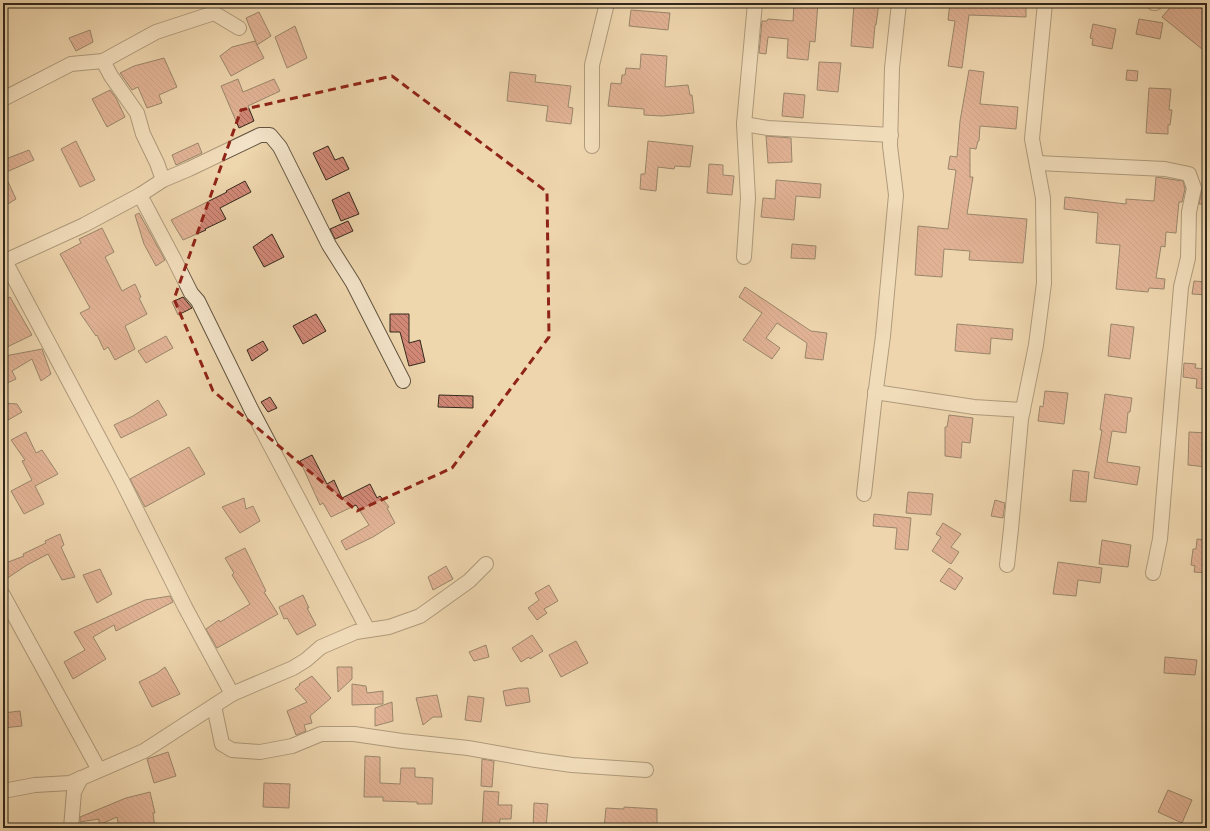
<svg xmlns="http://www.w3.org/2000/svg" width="1210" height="831" font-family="'Sorts Mill Goudy',serif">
<defs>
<pattern id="building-back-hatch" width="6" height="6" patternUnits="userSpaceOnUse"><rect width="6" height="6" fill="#d18876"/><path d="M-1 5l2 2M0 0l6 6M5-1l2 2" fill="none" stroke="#aa6f60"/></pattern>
</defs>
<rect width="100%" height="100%" fill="#eed6ad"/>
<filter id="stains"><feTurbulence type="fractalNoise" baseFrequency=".005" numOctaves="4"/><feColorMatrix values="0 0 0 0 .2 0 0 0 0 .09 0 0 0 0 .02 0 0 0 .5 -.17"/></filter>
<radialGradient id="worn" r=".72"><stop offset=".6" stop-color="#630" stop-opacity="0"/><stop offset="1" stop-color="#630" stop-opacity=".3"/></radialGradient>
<g fill="url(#building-back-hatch)" stroke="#33281c">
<path d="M794,3H818L815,42L810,41L808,60L787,58L788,39L768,37L766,54L759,53L762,21H767L768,19L793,21Z"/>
<path d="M854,3H879L876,25H875L873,48L851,46Z"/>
<path d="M950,3H1026V17L969,15L962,68L948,66L955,21L948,20Z"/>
<path d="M1174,3H1191L1207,11V53L1162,17Z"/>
<path d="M631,10L670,13L668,30L629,26Z"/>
<path d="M259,12L271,36L257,45L246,18Z"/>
<path d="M1139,19L1163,23L1160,39L1136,34Z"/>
<path d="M1093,24L1116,29L1112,49L1092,45L1093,39L1090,38Z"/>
<path d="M295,26L307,58L287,68L275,37Z"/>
<path d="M90,30L93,42L76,51L69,38Z"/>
<path d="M255,41L264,58L231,76L220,56L232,47Z"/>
<path d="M641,54L667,56L665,87L688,85L690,95H692L694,113L662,116L644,115V109L608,106L611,83L621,84L622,75H625L626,68L640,69Z"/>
<path d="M164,58L177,87L159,95L162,103L147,108L138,87L132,90L120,73L134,66Z"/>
<path d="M819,62L841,63L838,92L817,90Z"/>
<path d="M969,70L984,72L980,104L1018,107L1016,129L980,126L979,141H978L976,149L970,148V177H973L967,214L1027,219L1023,263L969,260L970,251L944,249L942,277L915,275L918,226L948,229L956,170L948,169L950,156L957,157L960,121Z"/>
<path d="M1127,70L1138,71L1137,81L1126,80Z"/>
<path d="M510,72L536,75L535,82L571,86L568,107L573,108L571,124L546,121L548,106L507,101Z"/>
<path d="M238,79L243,92L274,79L280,91L248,106L254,121L239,128L221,86Z"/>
<path d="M1149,88L1171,89L1169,110H1172L1170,125H1168V134L1146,133Z"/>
<path d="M110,90L116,98L125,117L107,127L92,99Z"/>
<path d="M784,93L805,95L803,118L782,116Z"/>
<path d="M766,136L791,138L792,162L768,163Z"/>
<path d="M76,141L95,180L80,187L61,149Z"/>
<path d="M648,141L693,146L690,167L675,166L674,169L658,167L656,191L640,189L641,174H645Z"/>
<path d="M198,143L202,153L176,165L172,155Z"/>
<path d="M328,146L335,160L343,157L349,169L326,180L313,153Z"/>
<path d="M29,150L34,160L4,173L16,199L3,207V160Z"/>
<path d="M709,164L723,165V175L734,176L732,195L707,193Z"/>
<path d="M1156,177L1183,181L1185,189L1182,202H1179L1176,233L1166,232L1165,247L1161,246L1156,278L1165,279L1164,289L1149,288L1148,292L1116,289L1120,245L1096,243L1098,213L1064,209L1065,197L1126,204V199L1154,201Z"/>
<path d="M776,180L821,184L820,198L796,196L794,220L761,217L763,198L775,199Z"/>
<path d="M245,181L251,192L220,208L226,219L205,229L206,230L183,240L171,220L227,192L226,191Z"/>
<path d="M1202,189L1207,190V204H1199Z"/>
<path d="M349,192L359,214L341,221L332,200Z"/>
<path d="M139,213L165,260L156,266L144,244L135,215Z"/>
<path d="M348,221L353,231L335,239L330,229Z"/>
<path d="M102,228L114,252L105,257L122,291L135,284L141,297L139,298L147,314L125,326L135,349L115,360L108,347L104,350L97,335L96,336L80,313L90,308L60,254L81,243L79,239Z"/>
<path d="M272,234L284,257L264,267L253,247Z"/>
<path d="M792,244L816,246L815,259L791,258Z"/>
<path d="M1194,281L1207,282V295L1192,294Z"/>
<path d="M745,287L811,331L827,333L823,360L805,358L807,343L777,323L766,338L780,348L772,359L743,340L762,313L739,297Z"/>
<path d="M10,297L32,335L3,349V301Z"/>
<path d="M183,297L192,308L178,315L172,302Z"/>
<path d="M316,314L326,331L303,344L293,326Z"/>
<path d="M390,314H409V343L420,340L425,362L409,366L400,332H390Z"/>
<path d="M957,324L1013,329L1012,340L991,338L990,354L955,351Z"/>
<path d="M1111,324L1134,327L1130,359L1108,356Z"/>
<path d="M166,336L173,348L146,363L138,351Z"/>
<path d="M263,341L268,350L252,361L247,350Z"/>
<path d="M42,349L51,374L41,381L32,359L12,371L16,379L3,385V353L5,356Z"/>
<path d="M1184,363L1196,364L1195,368L1207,369V389L1196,388L1197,379L1183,377Z"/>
<path d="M1045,391L1068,393L1064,424L1038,421L1040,406L1043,407Z"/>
<path d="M1105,394L1132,398L1130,412H1128L1126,433L1112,431L1107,462L1140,467L1137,485L1094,478L1102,430H1100Z"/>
<path d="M439,395L473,396V408L438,407Z"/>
<path d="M270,397L277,408L268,412L261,402Z"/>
<path d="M158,400L167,415L121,438L114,425L133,416Z"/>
<path d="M3,403L17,404L22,412L3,423Z"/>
<path d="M949,415L973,418L970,443L962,442L961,458L945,456V427H947Z"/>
<path d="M26,432L36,453L42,450L58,474L35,486L44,504L24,514L11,491L32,480L22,461L25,460L11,440Z"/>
<path d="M1189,432L1207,433V467L1188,465Z"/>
<path d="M189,447L205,474L145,507L130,479Z"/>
<path d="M312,455L327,484L334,480L342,498L370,484L377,498L380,496L389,507L387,508L395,523L373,537L346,550L341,541L369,525L356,505L331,517L323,503L320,505L300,461Z"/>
<path d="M1073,470L1089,472L1086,502L1070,501Z"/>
<path d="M908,492L933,494L931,515L906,513Z"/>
<path d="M244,498L246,509L253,506L260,521L240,533L222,507Z"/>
<path d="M995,500L1005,503L1003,518L991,516Z"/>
<path d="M874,514L911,518L908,550L895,549L897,528L873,526Z"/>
<path d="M943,523L961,534L951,547L959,552L951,564L932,551L941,537L936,534Z"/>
<path d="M60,534L64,545L61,547L75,577L62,580L48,554L27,565L3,581V564L24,556L23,554L46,543L45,541Z"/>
<path d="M1197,539L1207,540V573L1194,572L1195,566L1191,565L1193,549H1196Z"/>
<path d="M1102,540L1131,545L1128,567L1099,564Z"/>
<path d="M245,548L266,591L264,592L278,614L217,648L206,629L219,620L220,622L250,604L232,575L234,573L225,558Z"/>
<path d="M1058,562L1102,568L1100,583L1078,580L1076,596L1053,594Z"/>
<path d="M446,566L453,579L433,590L428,577Z"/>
<path d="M949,568L963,578L955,590L940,581Z"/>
<path d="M100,569L112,594L97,603L83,575Z"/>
<path d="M549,585L558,601L544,609L547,613L537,620L528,608L539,600L535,593Z"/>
<path d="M303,595L309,608H307L316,625L297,635L287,618L284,619L279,607Z"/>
<path d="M170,596L173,602L116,631L114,625L93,637L106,659L73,679L64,662L85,650L74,632L145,600Z"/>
<path d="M532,635L543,651L530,659L529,657L521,662L512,648Z"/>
<path d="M576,641L588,663L561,677L549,655Z"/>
<path d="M486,645L489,657L474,661L469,652Z"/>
<path d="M1165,657L1197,660L1195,675L1164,673Z"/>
<path d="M165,667L180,694L152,707L139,682L157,673Z"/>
<path d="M337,667H352V679L338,692Z"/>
<path d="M312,676L331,698L310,716L312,723L304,725L306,731L296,735L287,711L307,702L295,689L300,685L299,684Z"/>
<path d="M352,684L366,686L367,693L383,691V704L352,705Z"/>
<path d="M518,688H528L530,702L506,706L503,691Z"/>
<path d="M437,695L442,717H433L423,725L416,698Z"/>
<path d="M468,696L484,698L481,722L465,720Z"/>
<path d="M392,702L393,721L375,726V708Z"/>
<path d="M20,711L22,726L3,728V713Z"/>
<path d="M168,752L176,776L154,783L147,759Z"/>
<path d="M365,756L380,757V783L400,784L401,768H415V777L433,778L432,804H417V802L383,801V797H364Z"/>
<path d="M482,759L494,761L492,787L481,786Z"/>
<path d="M264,783L290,784L289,808L263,807Z"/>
<path d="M1168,790L1192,800L1182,823L1158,812Z"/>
<path d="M484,791L499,792L498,805H512L511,819H500L499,828H482Z"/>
<path d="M150,792L155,813H153L155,828H119L117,817L99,825V819L80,822V817L126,798Z"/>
<path d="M534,803L548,804L546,828H533Z"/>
<path d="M624,807L657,809V828H604L606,808L624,809Z"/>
</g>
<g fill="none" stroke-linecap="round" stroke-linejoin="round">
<g stroke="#625440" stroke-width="16">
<g id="minor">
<path d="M1154,3H1155"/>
<path d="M103,61L111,76L137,113L143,134L157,163L163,180"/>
<path d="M3,99L71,64L103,61L156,32L214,13L239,28"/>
<path d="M744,124L768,128L891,135"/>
<path d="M592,146V65L607,3"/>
<path d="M1037,163L1165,169L1189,174L1194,188L1189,212L1188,258L1181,287L1160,539L1153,573"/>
<path d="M140,195L174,259L191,293L198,301L251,409L368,630"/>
<path d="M744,257L748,198L744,124L755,3"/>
<path d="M875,392L974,407L1023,410"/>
<path d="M864,494L874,404L883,336L896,195L890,146L892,68L899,3"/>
<path d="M1007,565L1011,529L1021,419L1036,345L1044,283L1043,198L1032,139L1045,3"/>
<path d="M3,595L99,770"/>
<path d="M232,694L185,607L121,479L5,261L84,225L140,195L163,180L189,169L260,135H270L280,147L329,245L353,283L403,381"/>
<path d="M214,706L222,744L232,750L260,752L292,746L321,734H354L402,741L468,748L536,760L572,765L646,770"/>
<path d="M3,791L35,785L70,783L144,751L232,694L293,668L306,660L321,647L356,632L389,627L420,616L469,581L486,564"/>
<path d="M71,828L74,792L81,778"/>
</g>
</g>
<use href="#minor" stroke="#f4e4ca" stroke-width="14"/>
</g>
<path d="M0 0H1210V831H0ZM392,76L547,192L549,337L452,468L357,511L213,391L174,299L241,110Z" fill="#eed6ad" fill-opacity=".55" fill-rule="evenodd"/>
<path fill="none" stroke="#8f2418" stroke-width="3" stroke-dasharray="8 5" stroke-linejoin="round" d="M392,76L547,192L549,337L452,468L357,511L213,391L174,299L241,110Z"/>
<rect width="1210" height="831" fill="none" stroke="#eed6ad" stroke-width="16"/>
<rect x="4" y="4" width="1202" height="823" fill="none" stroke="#33281c" stroke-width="2"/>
<rect x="8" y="8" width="1194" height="815" fill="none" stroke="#33281c"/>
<rect width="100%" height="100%" filter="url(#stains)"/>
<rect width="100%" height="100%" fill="url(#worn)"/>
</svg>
